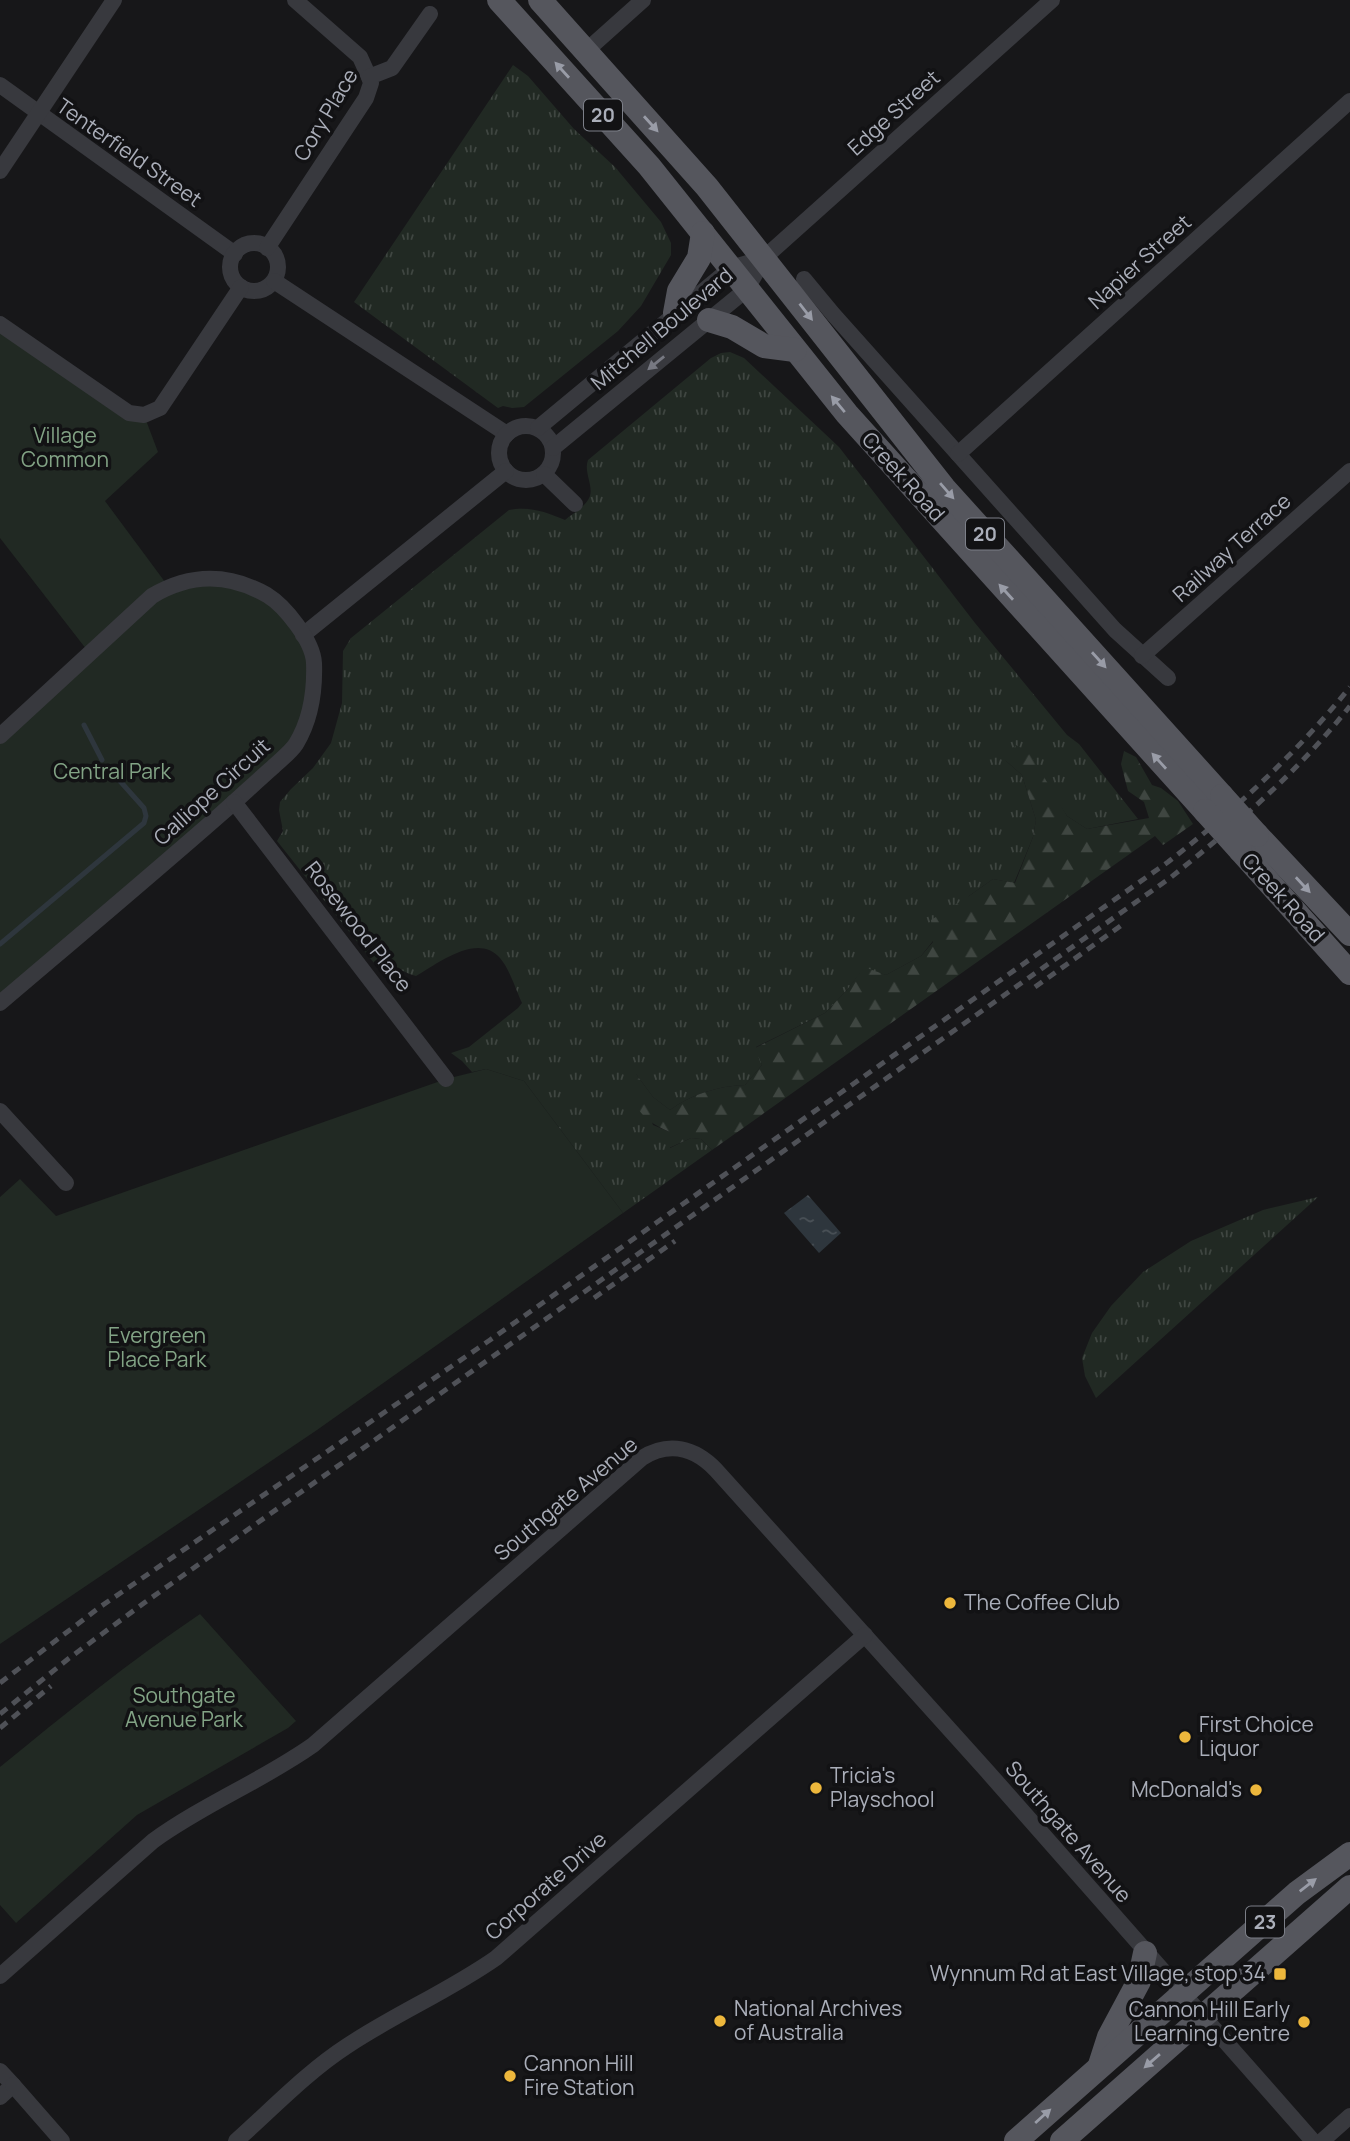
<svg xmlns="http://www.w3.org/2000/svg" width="1350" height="2141" font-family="Manrope,sans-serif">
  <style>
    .grass { fill: url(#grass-tufts) }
    .forest { fill: url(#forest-firs) }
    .green { fill: #212923 }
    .water { fill: url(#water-ripples) }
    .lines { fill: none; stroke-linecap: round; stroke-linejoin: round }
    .stream { stroke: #2e363d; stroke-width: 5 }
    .minor { stroke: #38393e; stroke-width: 16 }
    .primary { stroke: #55565d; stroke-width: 24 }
    .rail { stroke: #4f5157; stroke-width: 5; stroke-dasharray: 9 7; stroke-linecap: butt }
    .primary-bridge { stroke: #55565d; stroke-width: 24 }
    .oneway { fill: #999ca7 }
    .oneway2 { fill: #777982 }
    .poi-dot { fill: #edb73c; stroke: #121214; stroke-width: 2.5 }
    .labels { text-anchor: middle; stroke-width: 7; stroke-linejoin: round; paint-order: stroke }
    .shield { fill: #121214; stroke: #7c7f88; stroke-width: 2 }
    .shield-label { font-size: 19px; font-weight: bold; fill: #aaaeb9 }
    .street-label { font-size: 21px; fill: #aaaeb9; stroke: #121214 }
    .park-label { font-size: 21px; fill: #82a385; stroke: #121214 }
    .poi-label { font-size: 21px; fill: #aaaeb9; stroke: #121214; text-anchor: start }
  </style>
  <defs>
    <pattern id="grass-tufts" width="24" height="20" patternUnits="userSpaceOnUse" patternTransform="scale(1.75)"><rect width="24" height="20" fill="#212923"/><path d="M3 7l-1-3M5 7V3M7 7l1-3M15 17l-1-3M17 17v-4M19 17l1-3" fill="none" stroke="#3f4641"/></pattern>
    <pattern id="forest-firs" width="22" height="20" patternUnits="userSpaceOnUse" patternTransform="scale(1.75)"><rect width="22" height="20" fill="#212923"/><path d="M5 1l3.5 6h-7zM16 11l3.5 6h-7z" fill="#3f4641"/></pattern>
    <pattern id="water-ripples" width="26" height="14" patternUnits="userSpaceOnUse" patternTransform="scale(1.75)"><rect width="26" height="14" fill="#2e363d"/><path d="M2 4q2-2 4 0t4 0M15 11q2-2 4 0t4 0" fill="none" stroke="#4a5157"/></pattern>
  </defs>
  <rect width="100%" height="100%" fill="#171719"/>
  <g class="grass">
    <polygon points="513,65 528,76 574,129 615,167 661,222 671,243 671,255 641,306 618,331 524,407 512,408 503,406 498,408 354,302"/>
    <path d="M730 352 744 358 839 447 975 623 1067 735 1079 744 1138 819 1087 829 1067 816 1049 788 1005 760 1022 775 1036 820 1033 837 1014 883 993 879 969 896 921 956 886 975 864 968 847 990 825 1013 756 1047 762 1065 745 1085C718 1086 692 1094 670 1110L653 1097 636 1074 653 1125 670 1132V1148L691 1138 701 1139 712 1150 623 1213 524 1081 486 1069 472 1072 462 1061 451 1053 469 1047 518 1008 522 1003C516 990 509 968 500 958 478 932 438 963 416 976 402 972 397 964 382 973L277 841 283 831 279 810 280 802 291 789 313 768 331 743 342 703 343 651 351 638 509 510C530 506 546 512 565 520 572 514 583 508 588 500 596 489 583 473 588 460L711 358 721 353Z"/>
    <polygon points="1318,1197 1096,1398 1085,1376 1082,1358 1092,1333 1111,1306 1143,1272 1191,1241 1263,1210"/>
  </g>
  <path class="forest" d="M1016 745 1031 755 1067 816 1087 829 1149 818 1144 802 1128 791 1121 764 1124 751 1136 757 1152 785 1161 788 1178 801 1193 824 1163 845 1155 836 712 1150 701 1139 691 1138 669 1148 670 1132C635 1117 636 1105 623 1072L636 1074 653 1097 670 1110C692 1094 718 1086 745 1085L762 1065 755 1048 825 1013 847 990 864 967 886 975 921 956 933 942 931 920 969 896 993 879 1015 883 1033 837 1036 820 1022 775 1005 760Z"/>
  <g class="green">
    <polygon points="0,324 144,415 158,452 105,501 168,586 215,578 279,602 314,661 295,747 0,1003 0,736 90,654 0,538"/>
    <polygon points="486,1069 524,1081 623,1213 317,1430 0,1644 0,1197 20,1179 56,1216 446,1079"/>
    <path d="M200 1614 296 1721 288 1728 137 1815 16 1923 0 1905V1767C65 1714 130 1661 200 1614Z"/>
  </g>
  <polygon class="water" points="808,1195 841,1233 819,1253 784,1213"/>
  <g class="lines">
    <g class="stream">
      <polyline points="84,725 102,760"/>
      <polyline points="0,944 144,823 146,816 144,808 111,771"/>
    </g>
    <g class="minor">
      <polyline points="295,0 360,57 369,77"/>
      <polyline points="586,51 643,0"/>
      <polyline points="0,85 235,254"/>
      <polyline points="0,171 114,0"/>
      <circle cx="254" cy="267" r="24"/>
      <polyline points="267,248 366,98 371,83 369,77 392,68 430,14"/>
      <polyline points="804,279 833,314 1115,630 1168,678"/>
      <polyline points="274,281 507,434"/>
      <polyline points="0,324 129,413 144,415 160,408 241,287"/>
      <circle cx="526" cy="453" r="27"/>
      <polyline points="538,428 731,268 764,258"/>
      <polyline points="553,448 747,289 764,258 1052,0"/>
      <polyline points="958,454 1350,101"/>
      <polyline points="544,474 575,504"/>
      <polyline points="303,635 506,471"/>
      <polyline points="1142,656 1350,471"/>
      <path d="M0 736 152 596C191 573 228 573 267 595 285 606 313 641 314 663 315 691 310 721 296 744 290 753 280 760 273 767 256 782 239 798 222 813 149 877 74 940 0 1003"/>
      <polyline points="234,802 446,1079"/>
      <polyline points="0,1111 66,1183"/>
      <path d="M0 1976 153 1841C204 1804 262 1781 313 1745L642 1458C669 1441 695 1448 716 1470L987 1771 1313 2141"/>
      <polyline points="0,2071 13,2085 0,2097"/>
      <polyline points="13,2085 62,2141"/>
      <path d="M236 2141C272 2109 307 2072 347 2046 395 2014 449 1991 496 1958L865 1635"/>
      <polyline points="1322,2141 1350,2116"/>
    </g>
    <g class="primary">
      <polyline points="499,0 649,166 847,414 1205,811"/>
      <polyline points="540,0 707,187 944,488 1222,796"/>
      <polyline points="675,313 679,291 699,258 703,233"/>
      <polyline points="709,320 732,327 764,346 795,350"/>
      <polyline points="1257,835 1350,934"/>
      <polyline points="1240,850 1350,973"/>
      <polyline points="1100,2065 1109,2037 1139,1981 1145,1953"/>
      <polyline points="1016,2141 1297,1893 1350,1854"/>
      <polyline points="1062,2141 1350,1887"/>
    </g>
    <g class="rail">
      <polyline points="1035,987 1126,922"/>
      <polyline points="594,1298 675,1241"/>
      <path d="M0 1683 100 1607 490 1340 1168 862C1235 810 1297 753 1350 687"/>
      <path d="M0 1714 68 1659 144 1603 1170 878C1235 826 1298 772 1350 706"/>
      <polyline points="0,1728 51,1686"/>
    </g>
    <g class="primary-bridge">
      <polyline points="1222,796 1257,835"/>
      <polyline points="1205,811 1240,850"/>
    </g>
  </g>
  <defs><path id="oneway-solid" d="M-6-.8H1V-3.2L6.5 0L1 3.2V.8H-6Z" transform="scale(1.75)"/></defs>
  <g class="oneway">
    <use href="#oneway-solid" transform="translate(562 70) rotate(-132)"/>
    <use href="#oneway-solid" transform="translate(651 124) rotate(48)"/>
    <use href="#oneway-solid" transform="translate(806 312) rotate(52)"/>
    <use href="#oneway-solid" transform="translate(838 404) rotate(-130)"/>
    <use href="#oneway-solid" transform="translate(947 491) rotate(49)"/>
    <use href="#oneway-solid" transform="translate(1006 592) rotate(-132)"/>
    <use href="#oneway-solid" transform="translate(1099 660) rotate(48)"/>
    <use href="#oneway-solid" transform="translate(1159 761) rotate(-132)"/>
    <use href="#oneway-solid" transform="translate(1303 885) rotate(47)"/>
    <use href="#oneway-solid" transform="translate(1308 1885) rotate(-38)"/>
    <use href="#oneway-solid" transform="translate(1152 2061) rotate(139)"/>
    <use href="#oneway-solid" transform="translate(1043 2116) rotate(-42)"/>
  </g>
  <use class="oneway2" href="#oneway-solid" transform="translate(656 363) rotate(141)"/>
  <g class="poi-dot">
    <circle cx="950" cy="1603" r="7"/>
    <circle cx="1185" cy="1737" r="7"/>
    <circle cx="816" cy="1788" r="7"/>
    <circle cx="1256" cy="1790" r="7"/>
    <rect x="1273" y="1967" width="14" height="14" rx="3.5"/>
    <circle cx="720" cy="2021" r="7"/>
    <circle cx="1304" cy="2022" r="7"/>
    <circle cx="510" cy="2076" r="7"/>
  </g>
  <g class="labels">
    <g class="shield">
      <rect x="584" y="99.5" width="38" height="31" rx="5"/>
      <rect x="966" y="518.5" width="38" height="31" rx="5"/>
      <rect x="1246" y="1906.5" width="38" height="31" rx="5"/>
    </g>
    <g class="shield-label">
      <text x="603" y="122">20</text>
      <text x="985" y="541">20</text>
      <text x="1265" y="1929">23</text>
    </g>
    <g class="street-label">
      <text transform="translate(894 113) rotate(-42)" y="7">Edge Street</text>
      <text transform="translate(326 115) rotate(-59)" y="7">Cory Place</text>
      <text transform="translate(129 153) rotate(35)" y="7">Tenterfield Street</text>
      <text transform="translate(1140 262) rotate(-42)" y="7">Napier Street</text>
      <text transform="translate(662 329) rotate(-40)" y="7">Mitchell Boulevard</text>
      <text transform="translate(903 477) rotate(48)" y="7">Creek Road</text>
      <text transform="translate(1232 548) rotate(-42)" y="7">Railway Terrace</text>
      <text transform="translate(212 792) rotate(-42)" y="7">Calliope Circuit</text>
      <text transform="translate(1283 898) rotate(48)" y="7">Creek Road</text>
      <text transform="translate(358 927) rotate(52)" y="7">Rosewood Place</text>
      <text transform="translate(566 1499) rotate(-40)" y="7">Southgate Avenue</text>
      <text transform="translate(1068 1832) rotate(49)" y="7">Southgate Avenue</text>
      <text transform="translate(546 1886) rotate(-41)" y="7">Corporate Drive</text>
    </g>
    <g class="park-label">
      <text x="65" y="443">Village<tspan x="65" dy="24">Common</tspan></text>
      <text x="112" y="779">Central Park</text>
      <text x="157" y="1343">Evergreen<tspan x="157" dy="24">Place Park</tspan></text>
      <text x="184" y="1703">Southgate<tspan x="184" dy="24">Avenue Park</tspan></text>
    </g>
    <g class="poi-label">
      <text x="964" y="1610">The Coffee Club</text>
      <text x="1199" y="1732">First Choice<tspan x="1199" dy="24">Liquor</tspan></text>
      <text x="830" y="1783">Tricia's<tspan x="830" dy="24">Playschool</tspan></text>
      <text x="1242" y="1797" text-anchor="end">McDonald's</text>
      <text x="1266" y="1981" text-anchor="end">Wynnum Rd at East Village, stop 34</text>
      <text x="734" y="2016">National Archives<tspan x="734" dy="24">of Australia</tspan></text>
      <text x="1290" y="2017" text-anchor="end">Cannon Hill Early<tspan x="1290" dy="24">Learning Centre</tspan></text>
      <text x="524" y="2071">Cannon Hill<tspan x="524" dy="24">Fire Station</tspan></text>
    </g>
  </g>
</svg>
